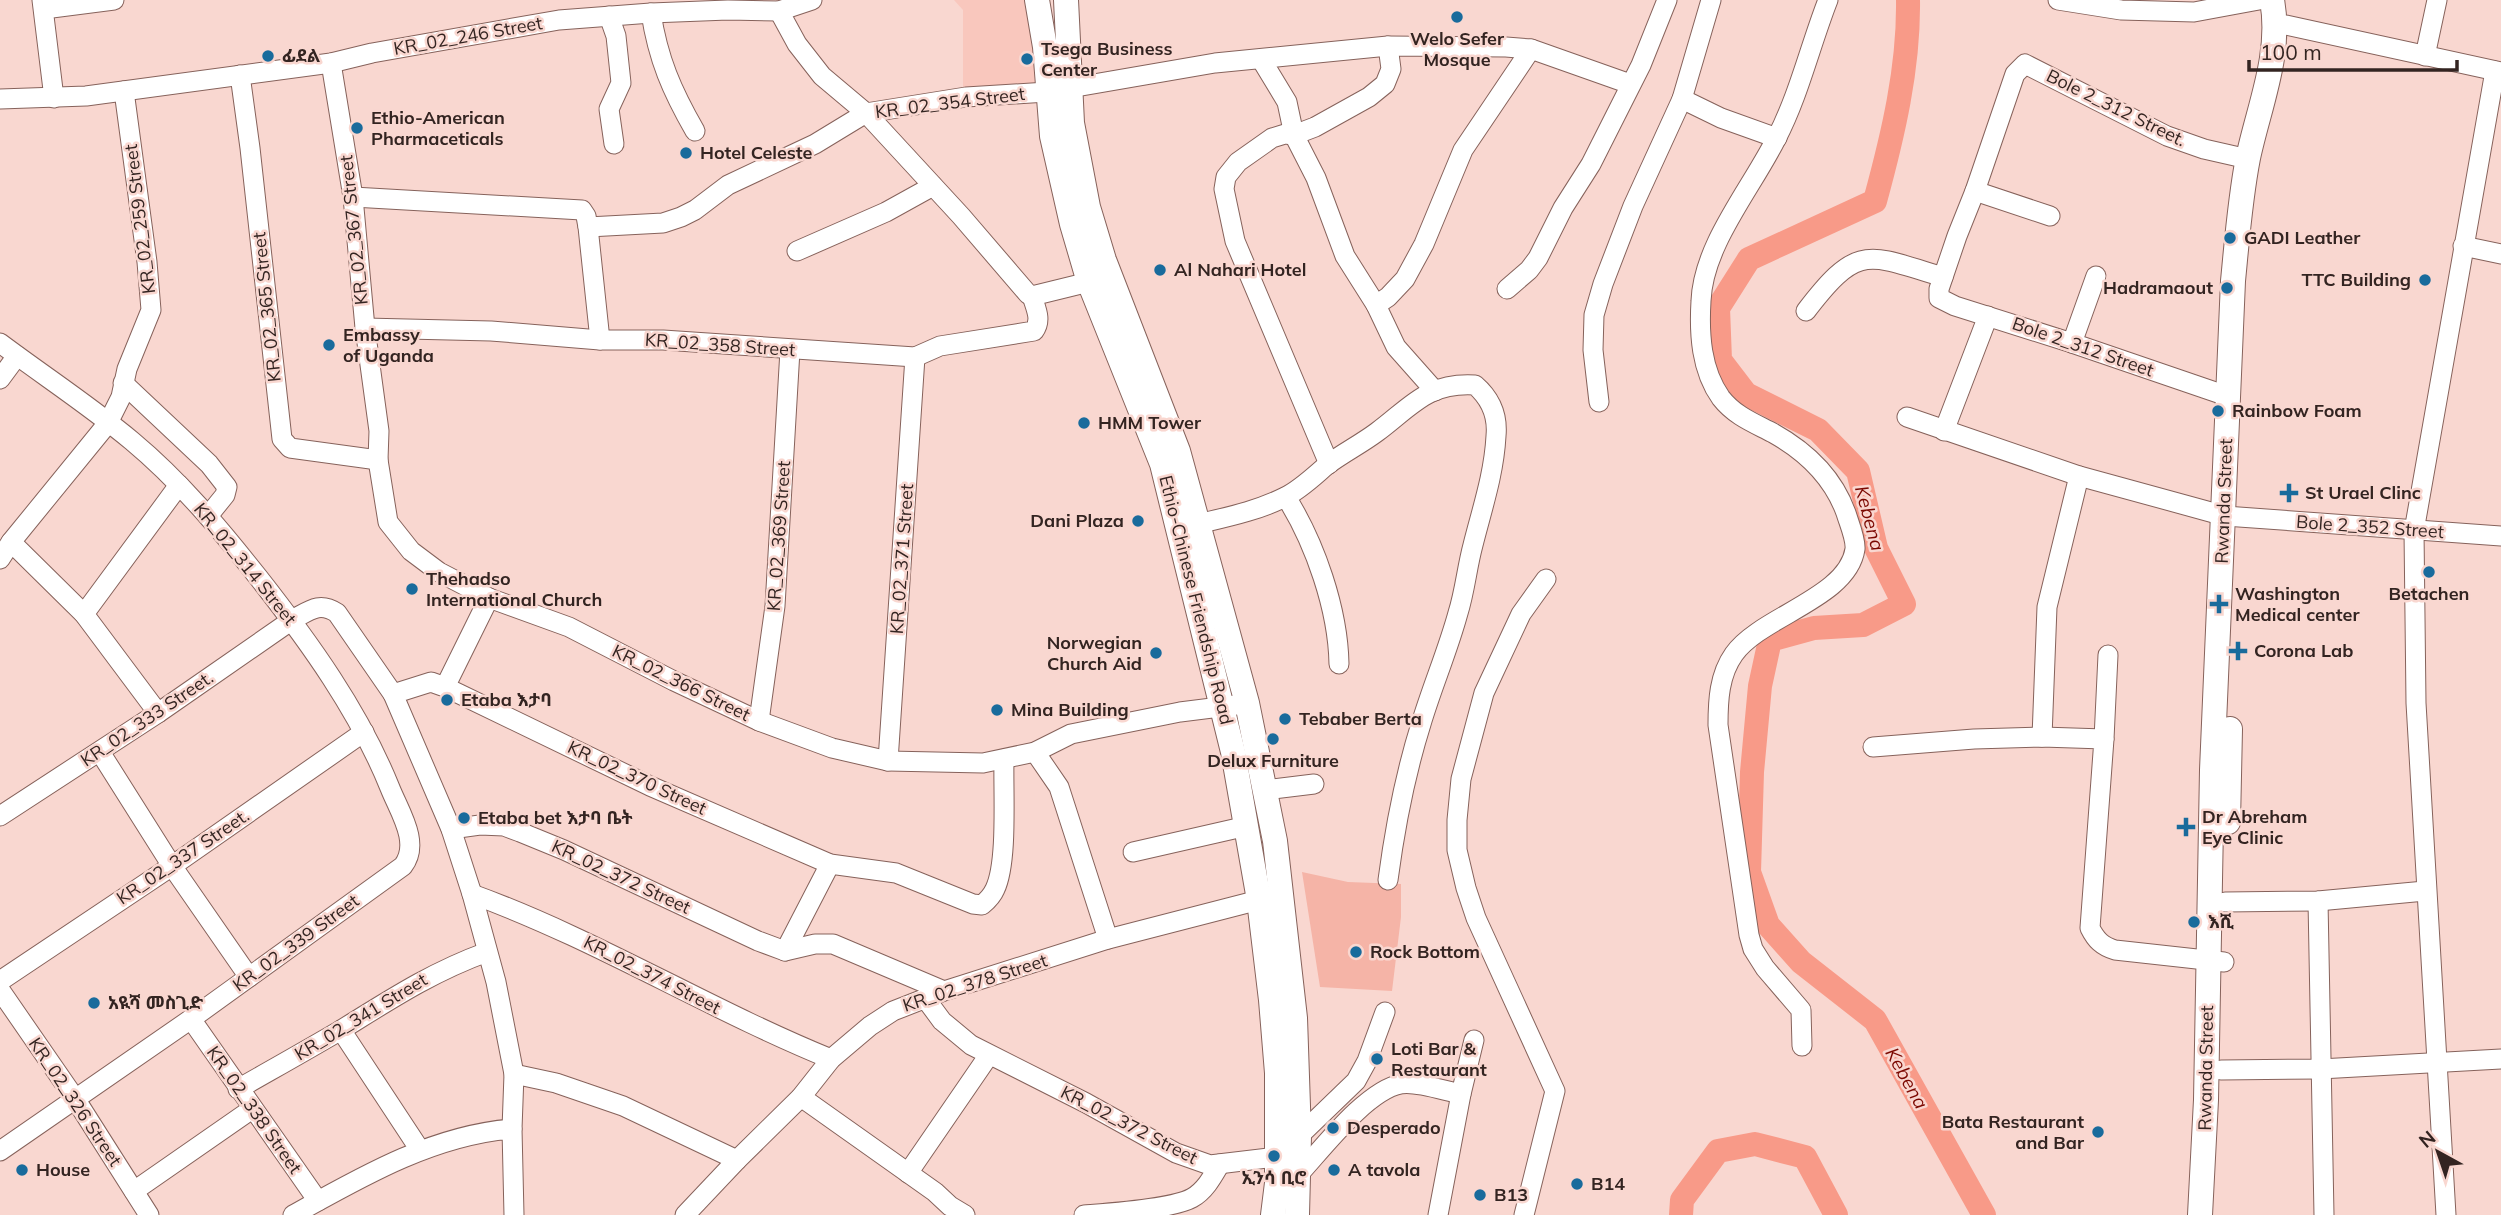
<svg xmlns="http://www.w3.org/2000/svg" width="2501" height="1215" font-family="Mulish,'Noto Sans Ethiopic',sans-serif">
  <style>
    .built { fill: #f9c7bd }
    .park { fill: #f5b4a7 }
    .lines { fill: none; stroke-linecap: round; stroke-linejoin: round }
    .river { stroke: #f89a88; stroke-width: 24 }
    .minor-casing { stroke: #86625b; stroke-width: 21 }
    .major-casing { stroke: #86625b; stroke-width: 26 }
    .minor { stroke: #fff; stroke-width: 19 }
    .major { stroke: #fff; stroke-width: 24 }
    .poi-dot { fill: #196b9c; stroke: #f9d7d0; stroke-width: 2.5 }
    .labels { text-anchor: middle; stroke-width: 5; stroke-linejoin: round; paint-order: stroke }
    .street-label { font-size: 18px; fill: #332421; stroke: #f9d7d0 }
    .poi-label { font-size: 18px; font-weight: bold; fill: #332421; stroke: #f9d7d0; text-anchor: start }
    .water-label { font-size: 19px; font-style: italic; fill: #7b0800; stroke: #f9d7d0 }
  </style>
  <rect width="100%" height="100%" fill="#f9d7d0"/>
  <polygon class="built" points="954,0 1031,0 1035,86 963,89 963,10"/>
  <polygon class="park" points="1302,872 1348,882 1401,884 1401,917 1392,991 1320,987"/>
  <g class="lines">
    <g class="river">
      <path d="M1908 0C1909 68 1893 135 1875 201L1749 259 1718 308 1720 360 1746 394 1818 430 1858 471 1876 548 1904 604 1863 625 1814 628 1770 640 1760 686 1752 772 1749 872 1768 925 1801 962 1875 1020 1984 1215"/>
      <polyline points="1681,1215 1682,1200 1718,1151 1755,1144 1805,1157 1836,1215"/>
    </g>
    <defs>
      <g id="minor">
        <polyline points="42,0 54,98"/>
        <polyline points="2058,0 2121,10 2194,12 2259,0"/>
        <polyline points="44,9 114,0"/>
        <polyline points="779,11 797,44 822,76 866,113 961,216 1028,294 1032,296 1089,282"/>
        <path d="M651 13C658 59 672 91 695 131"/>
        <polyline points="609,16 616,36 621,83 609,109 614,144"/>
        <polyline points="2286,25 2501,72"/>
        <polyline points="2425,56 2437,0"/>
        <polyline points="1261,59 1287,102 1294,135 1316,178 1345,256 1376,305 1396,347 1435,391"/>
        <polyline points="331,63 353,197 365,328 379,431 378,460 388,522 411,551 439,572 489,598 569,627 674,681 759,721 832,748 888,761 983,763 1035,752 1071,734 1180,712 1236,705"/>
        <polyline points="240,75 250,148 282,439 290,448 378,460"/>
        <polyline points="0,99 86,96 331,63 372,53 559,20 651,13 728,10 779,11 812,0"/>
        <polyline points="1682,99 1721,118 1777,138"/>
        <polyline points="1975,191 2050,216"/>
        <polyline points="353,197 582,210 586,216 588,227 600,340"/>
        <polyline points="588,227 663,223 681,217 695,210 728,185 815,144 866,113 966,97 1047,92 1215,63 1388,46 1506,47 1531,49 1630,84"/>
        <polyline points="2463,246 2501,254"/>
        <polyline points="797,251 886,212 933,186"/>
        <polyline points="1507,289 1529,270 1538,258 1563,208 1591,164 1641,65 1667,0"/>
        <polyline points="1376,305 1388,297 1405,279 1424,244 1463,150 1531,49"/>
        <path d="M1806 311C1858 243 1867 254 1943 277"/>
        <path d="M365 328 491 331 600 340H663L915 357 940 346 1034 331C1042 320 1036 309 1032 296"/>
        <path d="M0 343C44 376 90 406 132 441 180 481 220 529 258 577 309 642 359 711 390 788 399 811 421 843 403 866L191 1019 0 1151"/>
        <polyline points="2072,343 2096,276"/>
        <polyline points="0,379 17,356"/>
        <polyline points="123,383 209,464 227,487 225,495 208,516"/>
        <polyline points="2227,396 2072,343 1955,306 1939,298 1939,289 1957,236 1975,191 2015,74 2025,64 2167,136 2204,149 2248,159"/>
        <polyline points="1599,402 1593,350 1594,315 1603,284 1633,206 1682,99 1711,0"/>
        <polyline points="1907,417 2079,476 2225,516 2501,536"/>
        <polyline points="1944,431 1988,316"/>
        <polyline points="1329,464 1235,241 1224,189 1226,177 1238,162 1272,138 1285,134 1294,135 1315,127 1369,97 1385,84 1391,69 1388,46"/>
        <path d="M1286 497C1315 543 1338 609 1339 664"/>
        <path d="M1198 524C1227 517 1257 511 1285 497 1301 489 1314 476 1327 465 1343 453 1361 444 1377 432 1411 407 1427 382 1475 385 1490 398 1498 415 1496 436 1494 474 1482 509 1473 545 1467 567 1465 591 1458 613 1448 650 1432 687 1421 724 1405 775 1395 827 1388 880"/>
        <polyline points="11,542 84,614 158,713"/>
        <polyline points="0,559 11,542 108,423 121,397 127,369 151,310 147,262 124,91"/>
        <polyline points="84,614 179,485"/>
        <polyline points="445,687 489,598"/>
        <polyline points="759,721 775,606 790,350"/>
        <polyline points="2042,737 2047,607 2079,476"/>
        <polyline points="2104,739 2108,655"/>
        <path d="M1873 747 1974 739 2042 737 2104 739 2090 928C2096 940 2102 946 2115 950L2224 962"/>
        <polyline points="100,752 172,866 249,977"/>
        <polyline points="1035,752 1059,787 1108,939"/>
        <polyline points="888,761 915,357"/>
        <polyline points="1265,790 1314,784"/>
        <path d="M0 816 158 713 292 620C309 611 319 601 337 613L393 694"/>
        <polyline points="451,829 480,825 504,826 520,832 564,850 758,941 785,951 815,944 833,944 944,991"/>
        <polyline points="1133,852 1247,826"/>
        <path d="M472 894C596 939 708 1009 831 1059"/>
        <polyline points="2318,901 2324,1215"/>
        <polyline points="2225,902 2318,901 2425,891"/>
        <polyline points="785,951 830,864"/>
        <polyline points="0,981 172,866 364,732"/>
        <polyline points="0,990 76,1100 149,1215"/>
        <polyline points="925,998 942,1021 971,1045 1086,1103 1176,1153 1210,1165 1276,1157"/>
        <polyline points="191,1019 318,1201"/>
        <polyline points="341,1030 420,1150"/>
        <path d="M1802 1046 1801 1010 1765 968 1753 949 1749 935 1718 725C1718 701 1719 675 1734 654 1761 616 1848 598 1855 549 1856 539 1849 523 1846 513 1833 477 1807 452 1773 433 1754 423 1735 416 1721 398 1701 370 1699 334 1701 301 1703 245 1751 189 1776 139 1799 95 1810 46 1828 0"/>
        <polyline points="2221,1070 2320,1069 2501,1059"/>
        <polyline points="514,1074 556,1083 623,1106 737,1160"/>
        <path d="M238 1089C273 1069 307 1050 341 1030 391 999 432 972 487 952"/>
        <polyline points="801,1097 935,1192 950,1206 965,1215"/>
        <path d="M512 1129 514 1074 496 982 472 894 451 829 393 694 431 682 445 687 650 786 830 864 896 873 973 904 982 905C988 900 992 896 995 889 1008 862 1003 791 1004 759"/>
        <polyline points="1299,1136 1356,1081 1367,1061 1385,1012"/>
        <polyline points="908,1173 989,1055"/>
        <path d="M1299 1174C1323 1148 1367 1090 1401 1084 1416 1081 1445 1091 1461 1094"/>
        <polyline points="134,1191 252,1109"/>
        <path d="M293 1215C361 1177 433 1135 512 1129L514 1215"/>
        <polyline points="685,1215 737,1160 801,1097 831,1059 870,1026 893,1011 944,991 1108,939 1259,900"/>
        <path d="M1084 1215C1109 1213 1172 1209 1192 1198 1205 1191 1213 1176 1220 1164"/>
        <polyline points="1438,1215 1461,1094 1474,1040"/>
        <polyline points="1524,1215 1555,1091 1476,918 1466,888 1457,850 1457,820 1461,779 1484,693 1521,614 1546,579"/>
        <polyline points="2446,1215 2416,703 2414,531 2495,71"/>
      </g>
      <g id="major">
        <polyline points="1037,0 1045,47 1052,136 1072,224 1089,282 1162,464 1233,752 1259,900 1271,1000 1277,1073 1277,1183 1273,1215"/>
        <polyline points="1066,0 1072,123 1088,207 1104,260 1178,451 1247,703 1275,841 1295,1018 1299,1136 1297,1215"/>
        <polyline points="2228,822 2230,729"/>
        <path d="M2200 1215 2206 1100 2212 770 2233 281C2237 240 2240 199 2248 158 2259 106 2282 54 2272 0"/>
      </g>
    </defs>
    <use href="#minor" class="minor-casing"/>
    <use href="#major" class="major-casing"/>
    <use href="#minor" class="minor"/>
    <use href="#major" class="major"/>
  </g>
  <g class="poi-dot">
    <circle cx="1457" cy="17" r="7"/>
    <circle cx="268" cy="56" r="7"/>
    <circle cx="1027" cy="59" r="7"/>
    <circle cx="357" cy="128" r="7"/>
    <circle cx="686" cy="153" r="7"/>
    <circle cx="2230" cy="238" r="7"/>
    <circle cx="1160" cy="270" r="7"/>
    <circle cx="2425" cy="280" r="7"/>
    <circle cx="2227" cy="288" r="7"/>
    <circle cx="329" cy="345" r="7"/>
    <circle cx="2218" cy="411" r="7"/>
    <circle cx="1084" cy="423" r="7"/>
    <path d="M2285.5 482.5h7v7h7v7h-7v7h-7v-7h-7v-7h7z"/>
    <circle cx="1138" cy="521" r="7"/>
    <circle cx="2429" cy="572" r="7"/>
    <circle cx="412" cy="589" r="7"/>
    <path d="M2215.5 593.5h7v7h7v7h-7v7h-7v-7h-7v-7h7z"/>
    <path d="M2234.5 640.5h7v7h7v7h-7v7h-7v-7h-7v-7h7z"/>
    <circle cx="1156" cy="653" r="7"/>
    <circle cx="447" cy="700" r="7"/>
    <circle cx="997" cy="710" r="7"/>
    <circle cx="1285" cy="719" r="7"/>
    <circle cx="1273" cy="739" r="7"/>
    <circle cx="464" cy="818" r="7"/>
    <path d="M2182.5 816.5h7v7h7v7h-7v7h-7v-7h-7v-7h7z"/>
    <circle cx="2194" cy="922" r="7"/>
    <circle cx="1356" cy="952" r="7"/>
    <circle cx="94" cy="1003" r="7"/>
    <circle cx="1377" cy="1059" r="7"/>
    <circle cx="1333" cy="1128" r="7"/>
    <circle cx="2098" cy="1132" r="7"/>
    <circle cx="1274" cy="1156" r="7"/>
    <circle cx="22" cy="1170" r="7"/>
    <circle cx="1334" cy="1170" r="7"/>
    <circle cx="1577" cy="1184" r="7"/>
    <circle cx="1480" cy="1195" r="7"/>
  </g>
  <g class="labels">
    <g class="street-label">
      <text transform="translate(468 36) rotate(-10)" y="6">KR_02_246 Street</text>
      <text transform="translate(950 103) rotate(-7)" y="6">KR_02_354 Street</text>
      <text transform="translate(2116 108) rotate(26)" y="6">Bole 2_312 Street.</text>
      <text transform="translate(140 219) rotate(-97)" y="6">KR_02_259 Street</text>
      <text transform="translate(354 230) rotate(-96)" y="6">KR_02_367 Street</text>
      <text transform="translate(267 307) rotate(-96)" y="6">KR_02_365 Street</text>
      <text transform="translate(720 345) rotate(4)" y="6">KR_02_358 Street</text>
      <text transform="translate(2083 347) rotate(19)" y="6">Bole 2_312 Street</text>
      <text transform="translate(2224 501) rotate(-88)" y="6">Rwanda Street</text>
      <text transform="translate(2370 527) rotate(4)" y="6">Bole 2_352 Street</text>
      <text transform="translate(779 536) rotate(-86)" y="6">KR_02_369 Street</text>
      <text transform="translate(902 559) rotate(-86)" y="6">KR_02_371 Street</text>
      <text transform="translate(245 564) rotate(51)" y="6">KR_02_314 Street</text>
      <text transform="translate(1196 600) rotate(76)" y="6">Ethio-Chinese Friendship Road</text>
      <text transform="translate(681 683) rotate(26)" y="6">KR_02_366 Street</text>
      <text transform="translate(147 719) rotate(-34)" y="6">KR_02_333 Street.</text>
      <text transform="translate(637 778) rotate(25)" y="6">KR_02_370 Street</text>
      <text transform="translate(183 857) rotate(-34)" y="6">KR_02_337 Street.</text>
      <text transform="translate(621 877) rotate(25)" y="6">KR_02_372 Street</text>
      <text transform="translate(296 943) rotate(-36)" y="6">KR_02_339 Street</text>
      <text transform="translate(652 975) rotate(27)" y="6">KR_02_374 Street</text>
      <text transform="translate(975 983) rotate(-18)" y="6">KR_02_378 Street</text>
      <text transform="translate(361 1017) rotate(-31)" y="6">KR_02_341 Street</text>
      <text transform="translate(2206 1068) rotate(-89)" y="6">Rwanda Street</text>
      <text transform="translate(75 1102) rotate(56)" y="6">KR_02_326 Street</text>
      <text transform="translate(254 1110) rotate(55)" y="6">KR_02_338 Street</text>
      <text transform="translate(1129 1125) rotate(27)" y="6">KR_02_372 Street</text>
    </g>
    <g class="poi-label">
      <text x="1457" y="45" text-anchor="middle">Welo Sefer<tspan x="1457" dy="21">Mosque</tspan></text>
      <text x="1041" y="55">Tsega Business<tspan x="1041" dy="21">Center</tspan></text>
      <text x="282" y="62">ፊደል</text>
      <text x="371" y="124">Ethio-American<tspan x="371" dy="21">Pharmaceticals</tspan></text>
      <text x="700" y="159">Hotel Celeste</text>
      <text x="2244" y="244">GADI Leather</text>
      <text x="1174" y="276">Al Nahari Hotel</text>
      <text x="2411" y="286" text-anchor="end">TTC Building</text>
      <text x="2213" y="294" text-anchor="end">Hadramaout</text>
      <text x="343" y="341">Embassy<tspan x="343" dy="21">of Uganda</tspan></text>
      <text x="2232" y="417">Rainbow Foam</text>
      <text x="1098" y="429">HMM Tower</text>
      <text x="2305" y="499">St Urael Clinc</text>
      <text x="1124" y="527" text-anchor="end">Dani Plaza</text>
      <text x="426" y="585">Thehadso<tspan x="426" dy="21">International Church</tspan></text>
      <text x="2235" y="600">Washington<tspan x="2235" dy="21">Medical center</tspan></text>
      <text x="2429" y="600" text-anchor="middle">Betachen</text>
      <text x="1142" y="649" text-anchor="end">Norwegian<tspan x="1142" dy="21">Church Aid</tspan></text>
      <text x="2254" y="657">Corona Lab</text>
      <text x="461" y="706">Etaba እታባ</text>
      <text x="1011" y="716">Mina Building</text>
      <text x="1299" y="725">Tebaber Berta</text>
      <text x="1273" y="767" text-anchor="middle">Delux Furniture</text>
      <text x="2202" y="823">Dr Abreham<tspan x="2202" dy="21">Eye Clinic</tspan></text>
      <text x="478" y="824">Etaba bet እታባ ቤት</text>
      <text x="2208" y="928">እሺ</text>
      <text x="1370" y="958">Rock Bottom</text>
      <text x="108" y="1009">አዪሻ መስጊድ</text>
      <text x="1391" y="1055">Loti Bar &amp;<tspan x="1391" dy="21">Restaurant</tspan></text>
      <text x="2084" y="1128" text-anchor="end">Bata Restaurant<tspan x="2084" dy="21">and Bar</tspan></text>
      <text x="1347" y="1134">Desperado</text>
      <text x="36" y="1176">House</text>
      <text x="1348" y="1176">A tavola</text>
      <text x="1274" y="1184" text-anchor="middle">ኢንሳ ቢሮ</text>
      <text x="1591" y="1190">B14</text>
      <text x="1494" y="1201">B13</text>
    </g>
    <g class="water-label">
      <text transform="translate(1870 518) rotate(75)" y="7">Kebena</text>
      <text transform="translate(1907 1078) rotate(61)" y="7">Kebena</text>
    </g>
  </g>
  <g transform="translate(2438 1152) rotate(320)" stroke="#f9d7d0" stroke-width="5" paint-order="stroke">
  <path d="M0-5L12 26L0 18L-12 26Z" fill="#332421"/>
  <text y="-10" font-size="19" font-weight="bold" text-anchor="middle" fill="#332421">N</text>
  </g>
  <path d="M2249 60v10h208v-10" fill="none" stroke="#332421" stroke-width="3.5"/>
  <text x="2260" y="60" font-size="21" fill="#332421" stroke="#f9d7d0" stroke-width="5" paint-order="stroke">100 m</text>
</svg>
